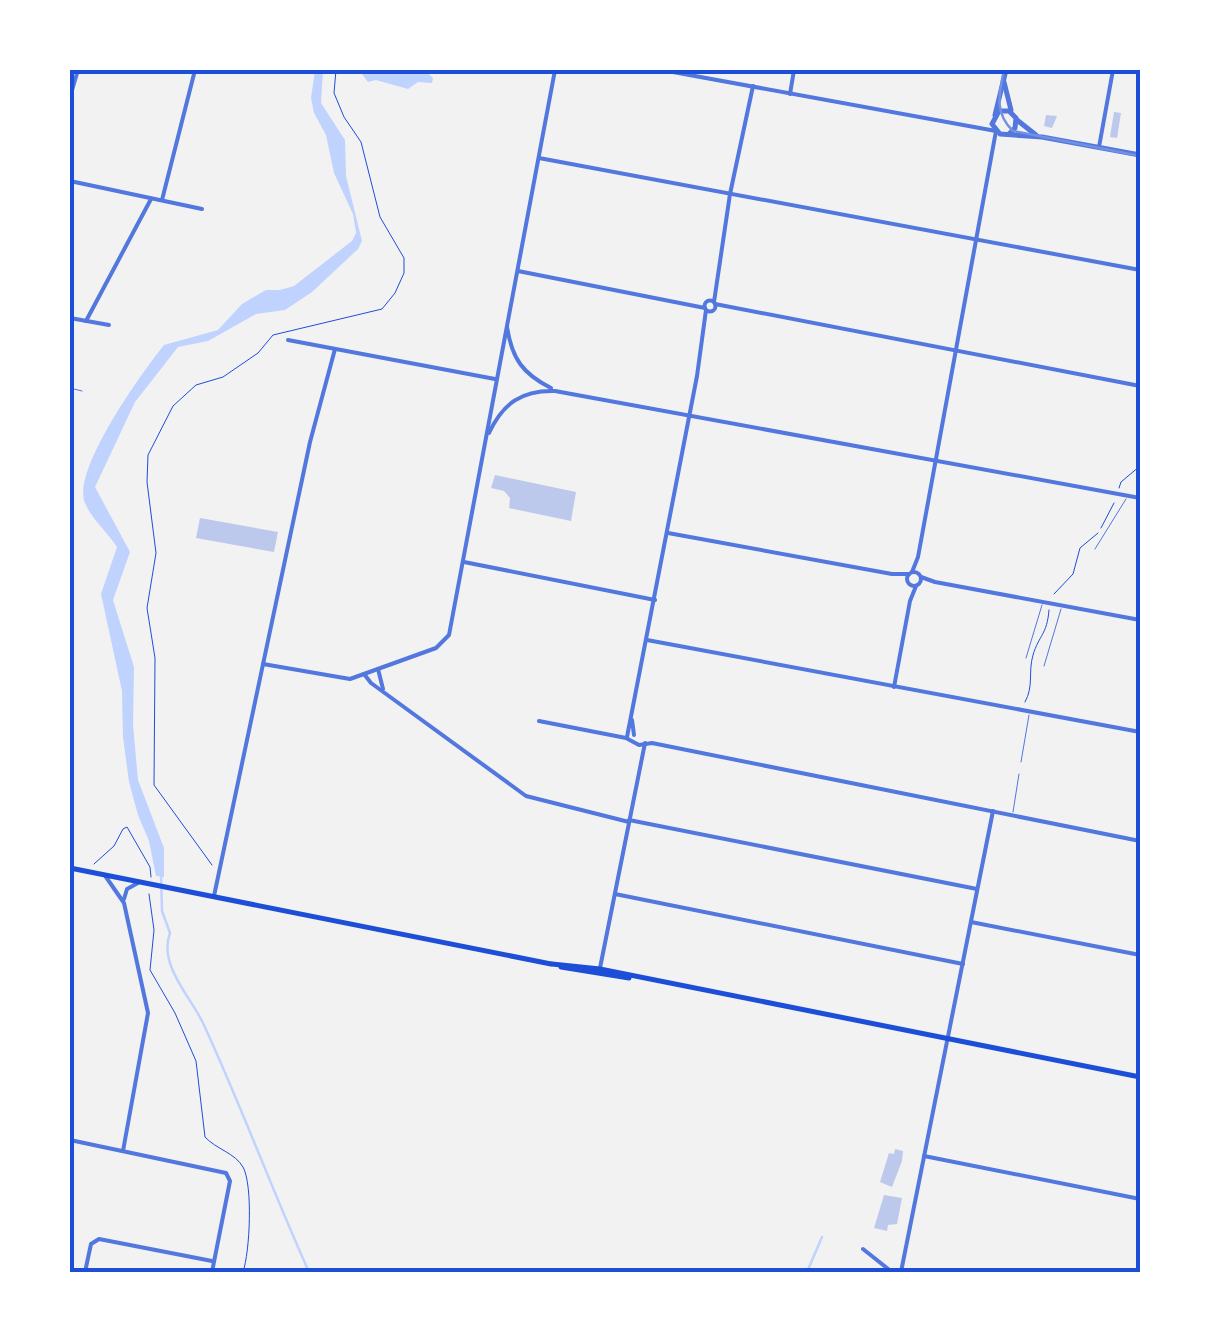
<svg xmlns="http://www.w3.org/2000/svg" width="1210" height="1342" font-family="'Sofia Sans Condensed',sans-serif">
  <style>
    .water { fill: #bfd3fe }
    .lines { fill: none; stroke-linecap: round; stroke-linejoin: round }
    .stream { stroke: #bfd3fe; stroke-width: 2.5 }
    .building { fill: #bdc9ec }
    .path { stroke: #1d4ed8; stroke-width: 1 }
    .service { stroke: #5277de; stroke-width: 1 }
    .minor { stroke: #5277de; stroke-width: 4 }
    .tertiary { stroke: #5277de; stroke-width: 5 }
    .secondary { stroke: #1d4ed8; stroke-width: 5 }
    .tram { stroke: #7290e2; stroke-width: 2.5 }
    .neatline { fill: none; stroke: #1d4ed8; stroke-width: 4 }
  </style>
  <rect width="100%" height="100%" fill="#f2f2f2"/>
  <g class="water">
    <path d="M315 70H323L321 103 345 140 346 176 362 241 358 249 312 292 285 310 256 314 208 341 178 347 135 402 95 487 130 552 113 600 134 667 133 725 138 780 164 848V877L156 876 149 841 138 815 129 782 123 737 122 691 101 594 117 547C108 533 91 518 85 503 71 471 143 371 164 345L218 330 242 304 266 290H280L294 286 352 241 356 233 353 214 334 173 326 135 314 113 311 98Z"/>
    <polygon points="359,70 425,70 433,78 432,83 418,82 408,89 376,80 368,82"/>
  </g>
  <g class="lines">
    <g class="stream">
      <path d="M161 873 162 911 170 933C158 964 190 996 203 1023 241 1105 272 1190 309 1272"/>
      <polyline points="807,1272 822,1237"/>
    </g>
  </g>
  <g class="building">
    <polygon points="1114,112 1121,113 1117,138 1110,137"/>
    <polygon points="1046,115 1057,116 1052,128 1044,126"/>
    <polygon points="495,475 576,492 571,521 509,508 510,498 504,491 491,488"/>
    <polygon points="200,518 278,532 274,552 196,538"/>
    <polygon points="895,1149 903,1151 902,1161 892,1187 880,1182 889,1153 894,1154"/>
    <polygon points="884,1195 902,1198 897,1224 888,1225 887,1231 874,1228"/>
  </g>
  <g class="lines">
    <g class="path">
      <polyline points="1119,488 1121,482 1140,466"/>
      <polyline points="1101,528 1114,503"/>
      <polyline points="1054,594 1073,574 1080,548 1098,533"/>
      <path d="M1025 702C1034 686 1028 672 1033 655 1039 635 1047 635 1049 610"/>
      <polyline points="94,864 114,846 123,829 127,827 150,867 151,877"/>
      <polyline points="212,865 154,785 155,658 147,608 156,553 147,482 148,455 173,406 196,385 223,377 258,353 273,335 382,309 395,293 404,273 404,258 380,217 361,142 344,117 334,93 336,70"/>
      <path d="M149 894 154 930 150 970 175 1013 196 1061 205 1137C216 1149 235 1153 243 1167 253 1185 250 1252 243 1272"/>
    </g>
    <g class="service">
      <polyline points="70,388 82,391"/>
      <polyline points="1095,549 1126,499"/>
      <polyline points="1026,658 1042,605"/>
      <polyline points="1044,666 1061,609"/>
      <polyline points="1021,762 1029,715"/>
      <polyline points="1013,812 1019,774"/>
    </g>
    <g class="minor">
      <polyline points="662,70 996,131"/>
      <polyline points="790,94 794,70"/>
      <polyline points="70,97 78,70"/>
      <polyline points="1099,147 1113,70"/>
      <polyline points="539,158 1140,270"/>
      <polyline points="70,181 202,209"/>
      <polyline points="162,200 195,70"/>
      <polyline points="518,271 705,308"/>
      <circle cx="710" cy="306" r="5.5"/>
      <polyline points="714,302 730,194 753,86"/>
      <polyline points="715,304 1140,386"/>
      <polyline points="70,318 109,325"/>
      <polyline points="86,321 151,199"/>
      <path d="M507 327C512 359 523 374 551 388"/>
      <polyline points="288,340 495,379"/>
      <path d="M489 433C503 403 522 390 555 391L1140 498"/>
      <polyline points="668,533 892,574 909,574"/>
      <polyline points="464,562 655,600"/>
      <circle cx="914" cy="579" r="7"/>
      <polyline points="912,572 918,557 996,131"/>
      <polyline points="921,577 935,582 1140,620"/>
      <polyline points="647,640 1140,732"/>
      <polyline points="263,664 350,679 436,648 449,635 555,70"/>
      <polyline points="378,669 383,689"/>
      <polyline points="364,674 371,683 526,796 629,822"/>
      <polyline points="894,687 910,601 916,586"/>
      <polyline points="632,720 634,735"/>
      <polyline points="539,721 626,738 639,745 652,743 1140,841"/>
      <polyline points="627,737 697,376 706,310"/>
      <polyline points="629,820 977,889"/>
      <polyline points="106,877 124,903 148,1013 123,1151"/>
      <polyline points="615,894 963,964"/>
      <polyline points="214,896 310,442 335,349"/>
      <polyline points="124,899 127,889 138,883"/>
      <polyline points="971,922 1140,955"/>
      <polyline points="600,968 645,743"/>
      <polyline points="70,1140 226,1173 230,1181 212,1272"/>
      <polyline points="924,1156 1140,1199"/>
      <polyline points="863,1249 892,1272"/>
      <polyline points="85,1272 91,1244 99,1239 212,1261"/>
      <polyline points="901,1272 993,811"/>
    </g>
    <g class="tertiary">
      <polyline points="1004,82 1011,110"/>
      <polyline points="995,115 1006,70"/>
      <polyline points="1017,120 1036,135"/>
      <polyline points="1009,134 1015,128 1016,118 1009,111 999,111 992,124 1000,134 1042,137 1140,155"/>
    </g>
    <g class="secondary">
      <polyline points="70,868 551,964"/>
      <polyline points="552,964 600,969 1140,1077"/>
      <polyline points="561,967 629,978"/>
    </g>
    <path class="tram" d="M1004 70C999 94 994 113 1013 131L1140 156"/>
  </g>
  <rect width="1210" height="1342" fill="none" stroke="#ffffff" stroke-width="145"/>
  <rect x="72" y="72" width="1066" height="1198" class="neatline"/>
</svg>
